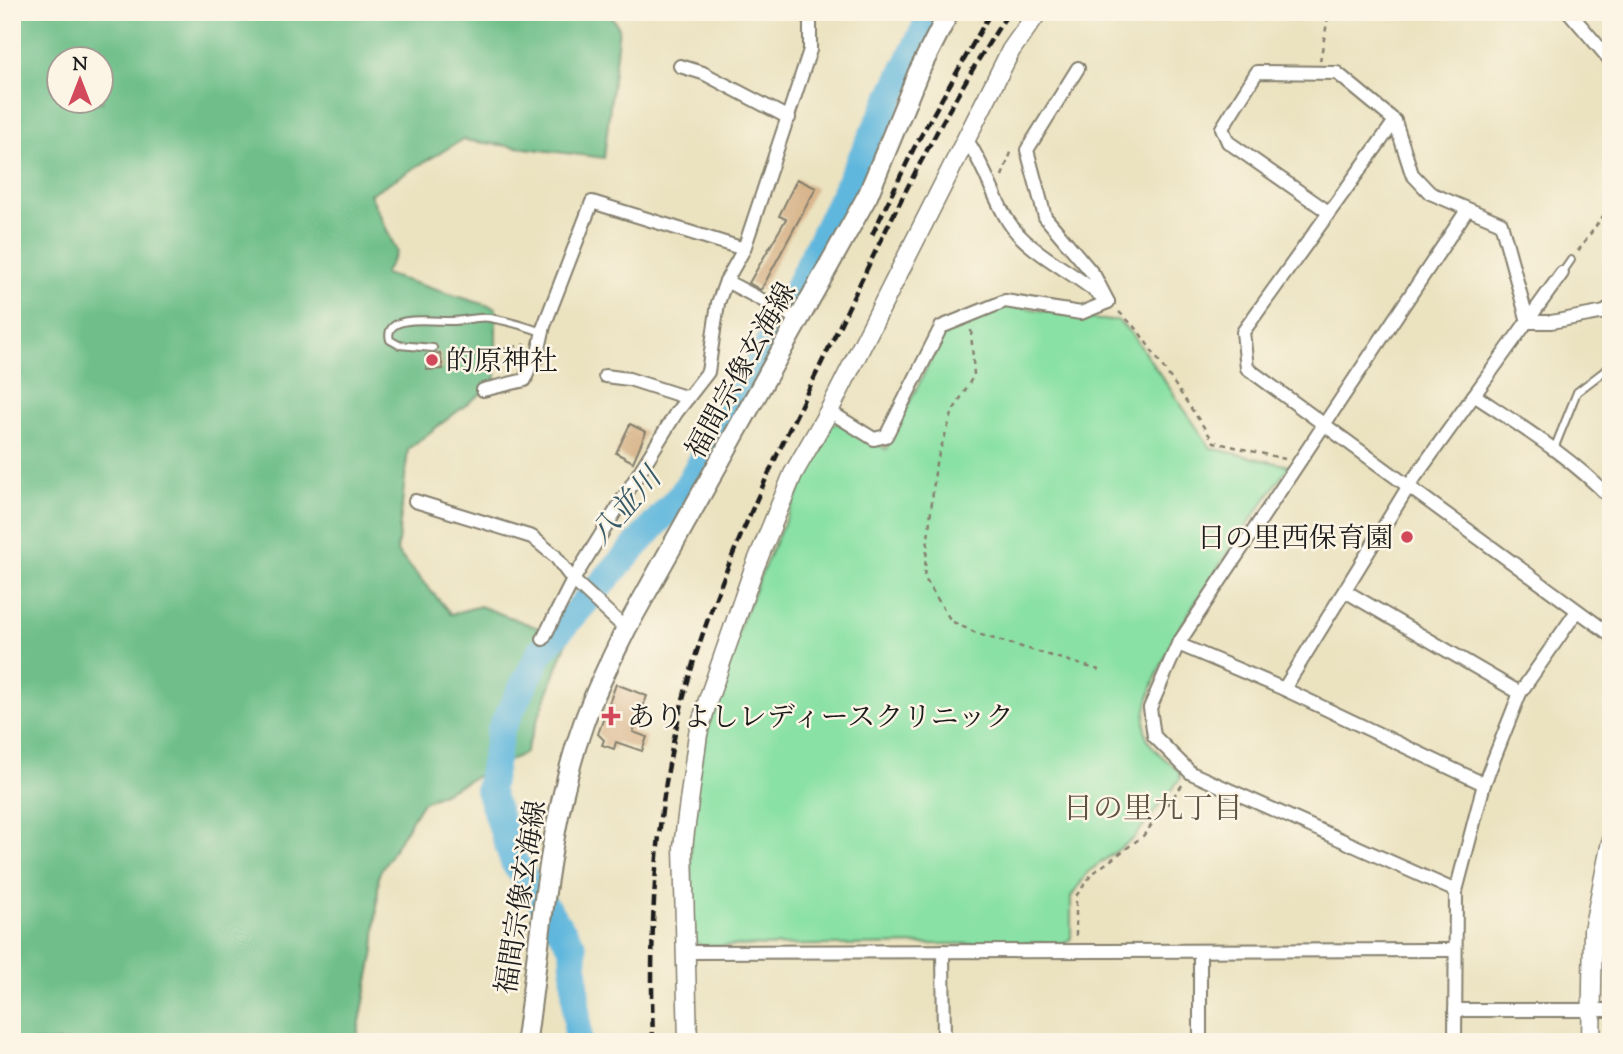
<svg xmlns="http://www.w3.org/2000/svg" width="1623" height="1054" font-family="'Sorts Mill Goudy','Noto Serif JP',serif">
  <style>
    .green { fill: #8ae1a5; stroke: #537e60; stroke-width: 2 }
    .forest { fill: #6fbf8a; stroke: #466e53; stroke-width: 2; fill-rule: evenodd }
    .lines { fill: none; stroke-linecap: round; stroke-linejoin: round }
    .river { stroke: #60b7dd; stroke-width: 28 }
    .building { fill: #d8b58c }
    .lane-casing { stroke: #847f6e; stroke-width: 10 }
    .street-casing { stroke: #847f6e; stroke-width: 16 }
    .secondary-casing { stroke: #847f6e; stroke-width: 21 }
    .primary-casing { stroke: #847f6e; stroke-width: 23 }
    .path { stroke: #847f6e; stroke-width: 2.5; stroke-dasharray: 5 5; stroke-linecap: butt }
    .lane { stroke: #fff; stroke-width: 6 }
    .street { stroke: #fff; stroke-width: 12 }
    .secondary { stroke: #fff; stroke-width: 18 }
    .primary { stroke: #fff; stroke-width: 19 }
    .rail { stroke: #1c1c1c; stroke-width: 4.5; stroke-dasharray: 10 5; stroke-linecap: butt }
    .poi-dot { fill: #d1495b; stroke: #fcf5e5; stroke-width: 2.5 }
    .labels { text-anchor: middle; stroke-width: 5; stroke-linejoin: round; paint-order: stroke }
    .poi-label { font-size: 28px; fill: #1c1c1c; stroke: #fcf5e5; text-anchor: start }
    .street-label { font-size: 28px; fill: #1c1c1c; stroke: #fcf5e5 }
    .water-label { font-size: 30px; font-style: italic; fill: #375a69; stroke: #fcf5e5 }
    .neighbourhood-label { font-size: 30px; fill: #5e5243; stroke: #fcf5e5 }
  </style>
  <rect width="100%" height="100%" fill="#fcf5e5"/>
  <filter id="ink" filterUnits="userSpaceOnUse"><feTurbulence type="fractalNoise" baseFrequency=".0143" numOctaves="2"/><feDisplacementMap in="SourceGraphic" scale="14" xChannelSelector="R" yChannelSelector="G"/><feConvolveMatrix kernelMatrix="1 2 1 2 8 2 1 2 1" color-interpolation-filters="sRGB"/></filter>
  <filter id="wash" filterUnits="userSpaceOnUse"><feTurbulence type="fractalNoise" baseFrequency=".00686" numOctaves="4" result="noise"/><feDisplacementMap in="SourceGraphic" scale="28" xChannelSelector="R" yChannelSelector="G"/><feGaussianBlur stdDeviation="1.57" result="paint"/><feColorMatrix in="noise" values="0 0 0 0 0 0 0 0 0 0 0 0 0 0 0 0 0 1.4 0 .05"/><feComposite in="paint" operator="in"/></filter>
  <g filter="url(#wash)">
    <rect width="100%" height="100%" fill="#ebe2c0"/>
    <path class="green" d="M1009 305 1099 320H1117L1132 334 1211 448 1289 466C1257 514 1119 688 1149 742 1156 753 1171 763 1180 773V779L1134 838 1088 872 1071 897V938L1066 943 701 946 693 940C693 905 689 869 691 834 699 689 770 553 831 424H841L886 449 946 330Z"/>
    <path class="forest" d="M12 12H609L619 28 604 158 462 140 370 194 397 252 384 274 496 308V382L408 449 397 552 451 614 480 606 568 639 525 753 422 803 379 874 374 951 356 1042H12ZM60 60H102V102H60Z"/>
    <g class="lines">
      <polyline class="river" points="578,1042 573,947 514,862 489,790 501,729 541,651 684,492 781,322 933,12"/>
    </g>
    <g id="blocks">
      <g class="building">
        <polygon points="797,179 816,188 761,290 749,283 786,219 779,216"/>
        <polygon points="440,353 443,369 426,370 426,355"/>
        <polygon points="630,424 646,432 633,462 616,453"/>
        <polygon points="616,684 647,696 633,732 647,737 642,751 616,742 614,749 602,745 604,740 598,734"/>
      </g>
    </g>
  </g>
  <g filter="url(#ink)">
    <use href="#blocks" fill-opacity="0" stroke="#847f6e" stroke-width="2"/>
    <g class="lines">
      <defs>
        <g id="lane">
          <polyline points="1562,273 1571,260"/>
          <path d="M433 348 399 345 390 340C382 312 439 322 452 321 465 321 477 316 490 318 508 321 525 326 542 332"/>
          <polyline points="1554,449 1577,392 1611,366"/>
        </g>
        <g id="street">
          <polyline points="1569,12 1611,61"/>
          <polyline points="680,66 703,73 789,118"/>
          <polyline points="1078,68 1027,150 1045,217 1094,275 1108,302"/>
          <polyline points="1395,121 1243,332 1247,368 1611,635"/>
          <path d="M966 139C984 164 992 195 1008 221 1027 252 1074 272 1101 296"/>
          <polyline points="1327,211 1228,142 1222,128 1257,72 1337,73 1395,121 1412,174 1430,193 1501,223 1528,322"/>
          <polyline points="726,281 800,320"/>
          <polyline points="1528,322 1551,322 1605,312 1611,307"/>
          <polyline points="605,376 629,379 688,398"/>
          <polyline points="483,390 525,380 530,364 537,358 544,326 592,202 744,249"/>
          <path d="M1474 395C1522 427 1571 457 1611 499"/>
          <polyline points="829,411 874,439 886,436 941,327 1005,301 1081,313 1108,302"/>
          <polyline points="415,501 532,537 555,556 573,580 626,629"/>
          <polyline points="1345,591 1520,693"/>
          <polyline points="543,639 573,580 676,413 708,372 718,303 726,281 744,249 810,50 810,12"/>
          <polyline points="1178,644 1284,689 1484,784"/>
          <polyline points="1284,689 1410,484 1562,273"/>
          <polyline points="1456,891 1191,773 1154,736 1150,708 1178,644 1467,210"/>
          <polyline points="943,951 944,1042"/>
          <polyline points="1200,951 1200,1042"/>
          <polyline points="687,952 1455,950"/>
          <polyline points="1455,1010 1611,1010"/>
          <polyline points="1455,1042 1456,891 1484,784 1520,693 1577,611"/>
        </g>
        <g id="secondary">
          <polyline points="688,1042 683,847 698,734 708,700 753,571 793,474 829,411 1011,50 1038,12"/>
          <polyline points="1591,1042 1593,930 1611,842"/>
        </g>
        <path id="primary" d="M526 1042C541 936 548 823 584 722 596 689 611 660 626 629L868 195 918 73 949 12"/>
      </defs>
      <use href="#lane" class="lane-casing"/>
      <use href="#street" class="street-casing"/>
      <use href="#secondary" class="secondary-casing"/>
      <use href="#primary" class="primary-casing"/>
      <g class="path">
        <polyline points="1320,61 1329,12"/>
        <polyline points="1002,176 1012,150"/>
        <polyline points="1578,251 1611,205"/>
        <polyline points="1119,312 1137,329 1214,442 1285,459"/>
        <polyline points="971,330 974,375 953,411 936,463 924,577 951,621 978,634 1099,670"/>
        <polyline points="473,355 528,344"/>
        <polyline points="1076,936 1076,896 1092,874 1143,836 1183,784"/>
      </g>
      <use href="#lane" class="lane"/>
      <use href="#street" class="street"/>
      <use href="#secondary" class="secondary"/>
      <use href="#primary" class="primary"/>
      <g class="rail">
        <polyline points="872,235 914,148 991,12"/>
        <path d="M653 1042C649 910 656 778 697 651 734 538 788 432 840 325 891 218 943 111 1009 12"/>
      </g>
    </g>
  </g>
  <g class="poi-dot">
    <circle cx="432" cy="360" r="7"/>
    <circle cx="1407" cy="537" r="7"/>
    <path d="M607.5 705.5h7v7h7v7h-7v7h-7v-7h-7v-7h7z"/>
  </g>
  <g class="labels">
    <g class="poi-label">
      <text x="446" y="370">的原神社</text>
      <text x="1393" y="547" text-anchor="end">日の里西保育園</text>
      <text x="627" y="726">ありよしレディースクリニック</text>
    </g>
    <g class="street-label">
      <text transform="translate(740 370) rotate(-61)" y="10">福間宗像玄海線</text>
      <text transform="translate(520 897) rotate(-81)" y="10">福間宗像玄海線</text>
    </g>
    <g class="water-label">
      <text transform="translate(625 506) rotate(-49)" y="10">八並川</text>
    </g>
    <g class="neighbourhood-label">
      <text x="1153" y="818">日の里九丁目</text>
    </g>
  </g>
  <rect width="1623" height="1054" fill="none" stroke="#fcf5e5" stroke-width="42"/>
  <g transform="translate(80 80)"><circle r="33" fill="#fcf5e5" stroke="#a29e95" stroke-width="2"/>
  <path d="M0-5L12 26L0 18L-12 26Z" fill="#d1495b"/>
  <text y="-10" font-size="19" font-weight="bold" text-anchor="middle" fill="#1c1c1c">N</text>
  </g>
</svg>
